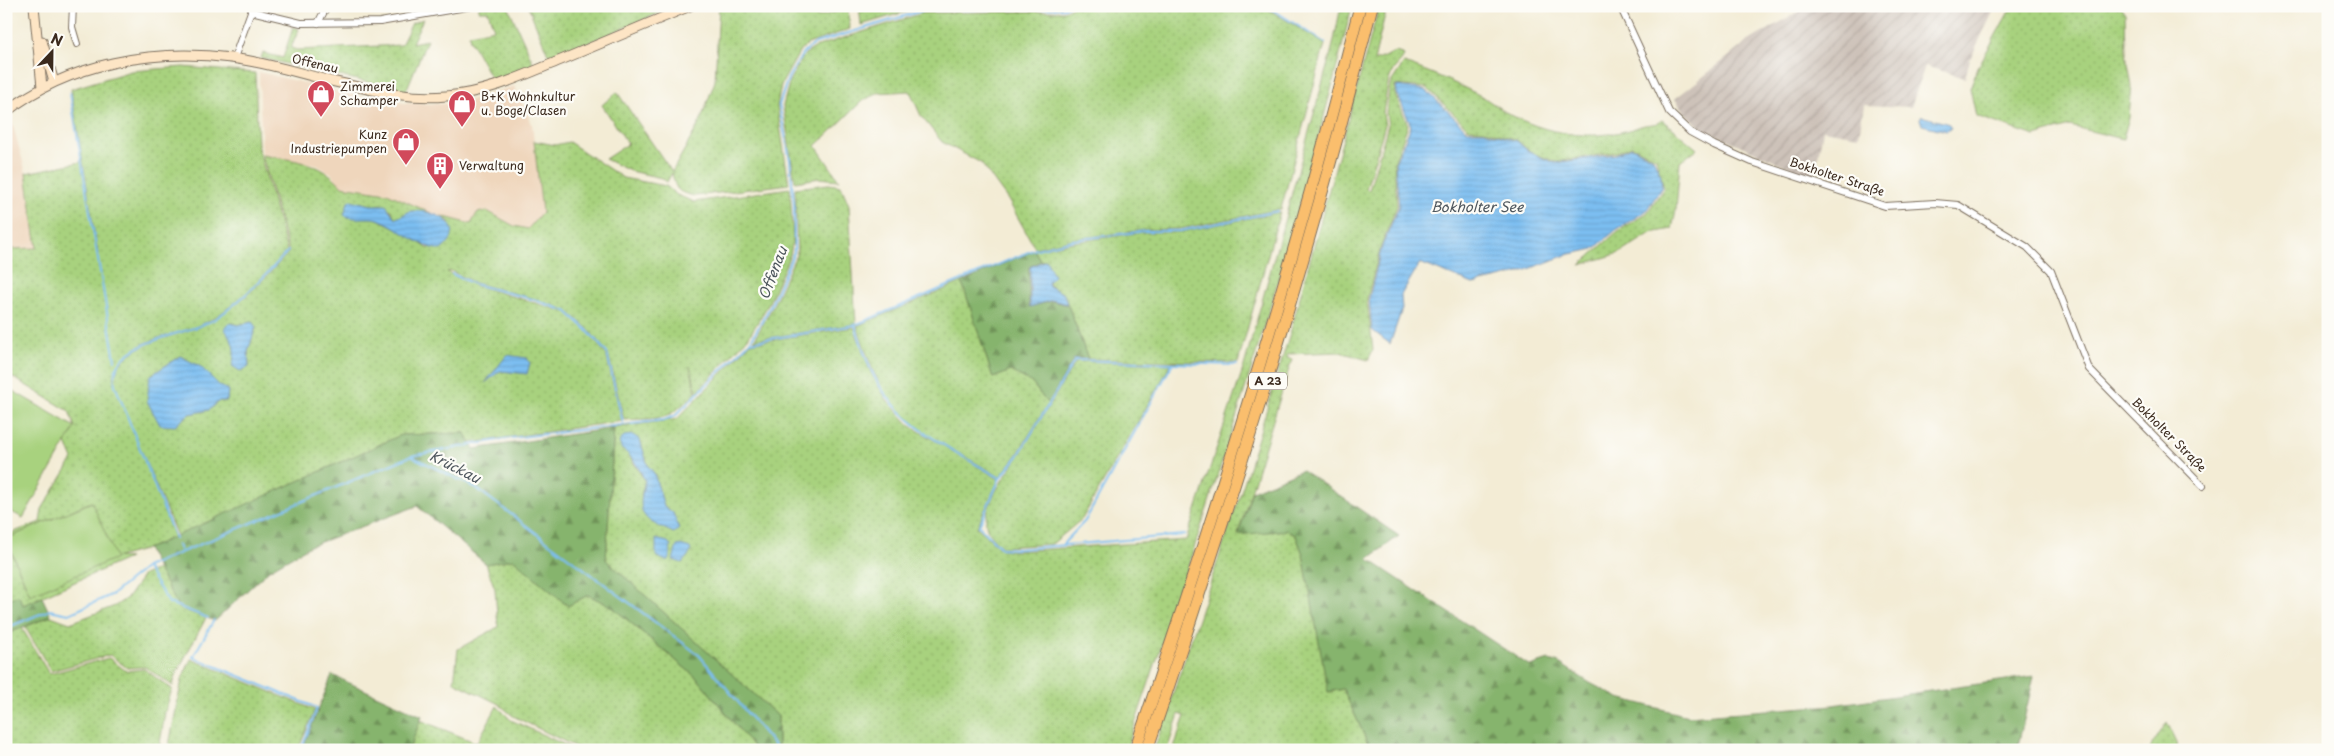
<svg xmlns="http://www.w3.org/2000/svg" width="2334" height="756" font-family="'Playpen Sans',sans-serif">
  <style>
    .built { fill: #efd6bc }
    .industrial { fill: url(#industrial-furrows) }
    .grass { fill: url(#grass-dots); stroke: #727e4e; fill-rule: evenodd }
    .forest { fill: url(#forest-firs); stroke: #606f46 }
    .garden { fill: #a8d27e; stroke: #727e4e }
    .water { fill: url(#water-rules); stroke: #5b7488 }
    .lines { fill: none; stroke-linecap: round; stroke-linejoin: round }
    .stream { stroke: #7bbef1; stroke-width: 2 }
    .minor-casing { stroke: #7b6e5e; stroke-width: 8 }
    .secondary-casing { stroke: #7b6e5e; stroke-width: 11 }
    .motorway-casing { stroke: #7b6e5e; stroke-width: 13 }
    .minor { stroke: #fff; stroke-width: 6 }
    .secondary { stroke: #fde5c5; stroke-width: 9 }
    .motorway { stroke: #fabe6d; stroke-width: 11 }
    .labels { text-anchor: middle; stroke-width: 4.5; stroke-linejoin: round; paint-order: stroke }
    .shield { fill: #fdfcf7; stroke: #75695f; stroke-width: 1 }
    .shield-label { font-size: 11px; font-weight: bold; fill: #3b2a1e }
    .street-label { font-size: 12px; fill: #3b2a1e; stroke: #fdfcf7 }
    .poi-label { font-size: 12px; fill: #3b2a1e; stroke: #fdfcf7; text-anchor: start }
    .water-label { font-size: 14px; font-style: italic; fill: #4e565d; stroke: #fdfcf7 }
  </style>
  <defs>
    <pattern id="industrial-furrows" width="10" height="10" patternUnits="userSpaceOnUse" patternTransform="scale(1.25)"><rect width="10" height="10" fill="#cdc2b9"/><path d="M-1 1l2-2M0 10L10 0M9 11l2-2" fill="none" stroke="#b1a79f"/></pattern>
    <pattern id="grass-dots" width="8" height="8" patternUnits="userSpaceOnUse" patternTransform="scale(1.25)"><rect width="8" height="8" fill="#a8d27e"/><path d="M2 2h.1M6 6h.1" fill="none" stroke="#92b46c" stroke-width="1.8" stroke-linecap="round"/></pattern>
    <pattern id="forest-firs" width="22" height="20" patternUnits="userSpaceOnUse" patternTransform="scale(1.25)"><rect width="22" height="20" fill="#86b46d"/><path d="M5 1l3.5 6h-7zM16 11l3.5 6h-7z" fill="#6f9359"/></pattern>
    <pattern id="water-rules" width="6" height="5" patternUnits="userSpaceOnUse" patternTransform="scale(1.25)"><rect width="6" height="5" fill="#7bbef1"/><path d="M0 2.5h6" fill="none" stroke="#6ba3ce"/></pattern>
  </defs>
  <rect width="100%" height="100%" fill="#fdfcf7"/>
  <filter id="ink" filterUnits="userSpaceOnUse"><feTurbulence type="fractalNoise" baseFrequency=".02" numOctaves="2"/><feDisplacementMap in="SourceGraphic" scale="10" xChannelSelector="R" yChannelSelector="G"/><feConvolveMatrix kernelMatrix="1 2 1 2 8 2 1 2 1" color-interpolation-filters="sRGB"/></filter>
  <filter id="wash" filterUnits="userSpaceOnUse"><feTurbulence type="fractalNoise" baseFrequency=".0096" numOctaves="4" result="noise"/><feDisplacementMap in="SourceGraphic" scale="20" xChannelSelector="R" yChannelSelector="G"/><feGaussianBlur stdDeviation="1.12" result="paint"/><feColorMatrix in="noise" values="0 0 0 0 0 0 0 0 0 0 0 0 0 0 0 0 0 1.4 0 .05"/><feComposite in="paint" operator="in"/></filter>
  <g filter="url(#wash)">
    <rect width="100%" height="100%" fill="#f3ecd5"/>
    <g class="built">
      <polygon points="259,72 362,97 404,103 446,104 468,101 514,86 532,124 542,212 528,229 514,226 487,211 471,224 463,223 412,206 387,193 342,186 331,173 315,164 262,155"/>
      <polygon points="11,118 26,173 37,248 6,261 6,122"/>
    </g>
    <polygon class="industrial" points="1808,6 1996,6 1970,59 1965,78 1925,66 1911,107 1864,105 1859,136 1823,130 1814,178 1703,129 1684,112 1675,99 1747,42"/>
    <g class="grass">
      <polygon points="479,6 508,6 534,65 493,82 470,40 469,34 494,29 488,11 479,11"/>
      <polygon points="528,6 676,6 550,59"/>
      <path d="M719 6H814L818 17 848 8 850 29 808 44 800 51 781 85 777 106 789 184 695 196C677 192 676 191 672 173L667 182 662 178 630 171 605 159 628 144 602 105 617 92 672 172 700 122 715 81Z"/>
      <polygon points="859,6 1062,6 922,7 861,25"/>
      <polygon points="1074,6 1263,6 1325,44 1281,209 1180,229 1144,230 1073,239 1035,248 1008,200 981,163 942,142 921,116 910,91 877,93 861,102 816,146 839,180 820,178 795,182 783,106 790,79 805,54 818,46 923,13 1064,11"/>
      <path d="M1341 6H1352C1291 258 1210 505 1126 750H781L778 747V716L606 560 614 428 677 419 751 343 854 327 871 373 887 400 909 425 999 479 977 527 1001 549 1017 551 1186 540 1244 366 1333 45ZM640 440 648 466 654 473 664 506 673 513 679 528 641 495 645 481 628 454Z"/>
      <path d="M1379 6H1387L1374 61 1396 52 1404 55 1402 60 1393 70 1388 83 1383 113 1385 125 1366 189 1369 190 1388 125 1386 112 1390 84 1404 63C1430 72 1456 83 1481 96 1492 102 1502 111 1513 116 1553 136 1599 142 1641 126 1649 123 1655 126 1662 120L1697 149 1680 162 1676 210 1672 229 1651 233 1620 253 1580 265 1617 232 1647 213 1664 188 1656 158 1632 146 1617 152 1556 162 1530 152 1517 140 1485 130 1469 129 1427 88 1395 85V94L1408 125 1394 163 1397 206 1381 246 1367 299 1373 350 1368 360 1340 352 1288 354 1287 358 1292 359 1238 534 1287 530 1296 536 1303 554 1329 692 1343 689 1371 750H1173L1185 716 1179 714 1167 750H1154L1246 477 1291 330Z"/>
      <polygon points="2012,6 2120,6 2125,13 2126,52 2132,86 2129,117 2123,139 2070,126 2035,136 1976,116 1970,88 1978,67"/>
      <polygon points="423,19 412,43 427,40 406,91 261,58 263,53 283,58 293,27 299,29 291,48 297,50 401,45 412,23"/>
      <path d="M183 67 255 73 258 147 287 251C264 276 242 300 214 318 180 339 127 333 113 377L115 383C113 340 188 337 215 319 244 301 266 277 289 252L262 155C294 161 319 160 342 186L387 193 431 213 411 211 398 218H395L391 210 380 204 375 206 351 200 348 217 376 218 402 231 429 249 450 222 441 216 471 224 477 213 487 211 514 226 528 229 542 212 534 141 555 145 569 142 623 178 666 186 677 195 694 202 790 188 793 240 790 255 768 305 748 338 697 392 690 366 696 393C665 422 665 418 624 420L608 353 587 328 566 310 532 298 475 283 451 271 447 272 474 285 566 312 586 330 606 354 622 421 470 443 465 433 401 435 177 536 138 443 174 537 147 549 118 557 129 558 23 605 18 596 6 599V541L30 595 91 502 6 539V535L40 522 42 509 73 459 66 443 75 427 69 411 12 377 6 387V261L12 249 37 248 26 173 81 162 98 254 71 89 131 71ZM251 322 256 327 248 351 249 367 233 365 236 354 230 323 238 325ZM180 356 201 367 220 386 228 390 227 401H219L209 410 189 414 175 426 150 376Z"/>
      <polygon points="829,184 841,186 849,205 856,324 754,340 772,308 797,253 795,188"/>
      <polygon points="1280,212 1238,363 1088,359 1064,294 1050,286 1048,282 1054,276 1046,260 1041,261 1034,250 1073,242 1144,232 1180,232"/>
      <path d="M962 282 993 378 1011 371 1031 382 1048 404 1017 455 1000 477C963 454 917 435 890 400 873 378 866 351 857 326Z"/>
      <path d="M1076 361 1171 364 1082 519 1052 544 1002 547C994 539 984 531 986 518 990 494 1007 474 1020 454 1039 423 1057 392 1076 361Z"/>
      <polygon points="513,559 568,606 588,595 611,606 698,679 756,750 582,750 513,716 499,704 454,682 458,649 498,627 495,589 486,564"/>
      <polygon points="158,569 179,608 206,618 175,676 173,686 145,667 127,668 110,655 51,671 25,627 51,616 70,623 115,606 128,597 143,575"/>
      <polygon points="22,628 49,674 109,658 126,671 144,669 172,689 165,712 159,750 6,750 6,634"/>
      <polygon points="191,659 315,710 298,750 168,750 182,679"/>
      <polygon points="497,706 511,720 576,750 409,750 420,720 477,743"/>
      <polygon points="2167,722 2177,743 2178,750 2149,750"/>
    </g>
    <g class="forest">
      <polygon points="1034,250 1041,261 1029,267 1029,307 1052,301 1068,305 1088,359 1074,359 1048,404 1031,382 1011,371 993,378 962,282"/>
      <polygon points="614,428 606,560 778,716 778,750 756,750 698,679 611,606 588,595 568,606 513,559 486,564 417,506 310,546 269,570 215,621 179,608 147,549 401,435 465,433 474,449"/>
      <polygon points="1302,470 1399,536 1368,559 1530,666 1549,660 1559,663 1590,683 1619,698 1688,716 1833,705 2034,676 2017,750 1371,750 1343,689 1328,692 1303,554 1296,536 1287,530 1238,535 1252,491"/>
      <polygon points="19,596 23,605 42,597 51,616 6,634 6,599"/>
      <polygon points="332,675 422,716 409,750 302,750"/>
    </g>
    <g class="garden">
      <polygon points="13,391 75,427 23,518 6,509 6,402"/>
      <polygon points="92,502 116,558 30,595 6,539"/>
    </g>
    <g class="water">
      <polygon points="1396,86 1426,90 1468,131 1484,131 1517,141 1529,152 1555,163 1616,154 1632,147 1653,158 1661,175 1662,187 1646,211 1616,230 1594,249 1566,255 1516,274 1473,284 1420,263 1401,295 1402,309 1390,344 1372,330 1369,298 1382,246 1399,206 1395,163 1411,126 1397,93"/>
      <polygon points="1922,116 1949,124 1951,128 1947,131 1922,125 1920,119"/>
      <path d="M351 200 371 205H386L395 218C401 218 406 211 413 211 438 210 470 227 441 250 417 247 400 227 378 219 367 216 353 221 344 215L348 202Z"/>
      <polygon points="1046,260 1054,276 1048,282 1049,286 1064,294 1067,304 1052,300 1030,307 1030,267"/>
      <path d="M252 322 256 327 248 351 249 367 240 371 232 366C237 350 233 341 224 328L230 323 238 325Z"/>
      <polygon points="507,355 527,358 530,363 527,374 500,371 485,383"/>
      <polygon points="180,356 201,367 220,386 228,390 227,401 219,401 209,410 189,414 175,426 160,425 147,401 150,376"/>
      <path d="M633 435 640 440 648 466 654 473 664 506 673 513 679 529 674 533C644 520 635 517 645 481 639 468 633 457 621 448L619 442 624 436Z"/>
      <polygon points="656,539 668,542 671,546 669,559 666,561 656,556"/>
      <polygon points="681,545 690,548 691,552 682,563 673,560 677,546"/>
    </g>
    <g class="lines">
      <g class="stream">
        <polyline points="1267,6 1325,43"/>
        <polyline points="70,93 115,360"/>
        <polyline points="452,274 474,284 532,299 566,311 586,329 607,353 623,423"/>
        <path d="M855 325C861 341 865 358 872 372 898 426 951 449 1000 478L979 526 1001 548 1018 549 1184 535"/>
        <polyline points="750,342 855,325 1033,250 1073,240 1145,231 1180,231 1278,211"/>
        <polyline points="411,456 504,439 664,420 675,416 750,342 770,307 794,252 794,205 790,160 779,105 788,78 803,53 816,43 924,10 1064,8 1068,6"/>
        <polyline points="1000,478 1018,456 1075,360 1237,365"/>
        <path d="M175 538 115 385C107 340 188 336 215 319 243 300 265 276 288 251"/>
        <polyline points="1063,544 1085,521 1173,363"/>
        <polyline points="178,545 181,552"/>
        <polyline points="146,567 169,603 208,618"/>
        <polyline points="214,620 193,657 317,708 301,750"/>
        <polyline points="6,628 50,610 69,614 113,594 146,567 411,456 476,488 699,655 778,750"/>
      </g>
    </g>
  </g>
  <g filter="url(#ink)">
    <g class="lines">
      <defs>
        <g id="minor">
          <polyline points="73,6 72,27 77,44"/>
          <polyline points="1620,6 1669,112 1690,132 1714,145 1752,162 1885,206 1935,203 1958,205 2027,247 2051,271 2089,369 2203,486"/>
          <polyline points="251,11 301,23 380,22 472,6"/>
          <polyline points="318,23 327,6"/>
          <polyline points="234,58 253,6"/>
        </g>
        <g id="secondary">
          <polyline points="34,6 42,87"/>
          <polyline points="42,41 54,82"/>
          <path d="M6 112C68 63 154 48 231 58 265 62 298 73 331 81 369 89 407 100 446 96 487 93 524 75 561 60 604 42 647 24 690 6"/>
        </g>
        <g id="motorway">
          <path d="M1135 750C1219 504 1296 258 1360 6"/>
          <path d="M1147 750C1231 504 1308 258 1372 6"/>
        </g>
      </defs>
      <use href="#minor" class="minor-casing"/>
      <use href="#secondary" class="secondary-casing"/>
      <use href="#motorway" class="motorway-casing"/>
      <use href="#minor" class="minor"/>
      <use href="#secondary" class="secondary"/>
      <use href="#motorway" class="motorway"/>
    </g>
  </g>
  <defs>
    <symbol id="shop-pin" viewBox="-11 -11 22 30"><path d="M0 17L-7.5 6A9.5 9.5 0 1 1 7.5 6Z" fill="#d1495b" stroke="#fdfcf7"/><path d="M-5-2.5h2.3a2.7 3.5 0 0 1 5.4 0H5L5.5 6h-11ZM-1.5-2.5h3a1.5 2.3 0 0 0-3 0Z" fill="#fff"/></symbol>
    <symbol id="building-pin" viewBox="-11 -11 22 30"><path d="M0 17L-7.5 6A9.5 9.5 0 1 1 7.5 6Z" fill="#d1495b" stroke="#fdfcf7"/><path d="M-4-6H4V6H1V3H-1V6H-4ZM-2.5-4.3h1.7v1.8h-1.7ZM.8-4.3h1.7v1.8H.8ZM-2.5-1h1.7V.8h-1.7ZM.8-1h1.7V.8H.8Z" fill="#fff"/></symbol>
  </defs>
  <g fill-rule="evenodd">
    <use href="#shop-pin" x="305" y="78" width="32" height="43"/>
    <use href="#shop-pin" x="446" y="88" width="32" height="43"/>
    <use href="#shop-pin" x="390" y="126" width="32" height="43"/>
    <use href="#building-pin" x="424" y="150" width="32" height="43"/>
  </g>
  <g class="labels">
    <rect class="shield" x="1249" y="372.5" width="38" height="17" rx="4"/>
    <g class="shield-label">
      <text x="1268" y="385">A 23</text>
    </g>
    <g class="street-label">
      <text transform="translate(315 64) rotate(13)" y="4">Offenau</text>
      <text transform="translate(1837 177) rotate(18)" y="4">Bokholter Straße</text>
      <text transform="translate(2169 435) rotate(45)" y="4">Bokholter Straße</text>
    </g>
    <g class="poi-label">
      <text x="340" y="91">Zimmerei<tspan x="340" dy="14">Schamper</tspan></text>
      <text x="481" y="101">B+K Wohnkultur<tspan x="481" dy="14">u. Boge/Clasen</tspan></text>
      <text x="387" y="139" text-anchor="end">Kunz<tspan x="387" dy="14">Industriepumpen</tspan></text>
      <text x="459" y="170">Verwaltung</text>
    </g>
    <g class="water-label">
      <text x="1477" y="212">Bokholter See</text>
      <text transform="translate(773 273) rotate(-69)" y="5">Offenau</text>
      <text transform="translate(455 467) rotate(27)" y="5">Krückau</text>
    </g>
  </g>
  <rect width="2334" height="756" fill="none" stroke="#fdfcf7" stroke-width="25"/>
  <g transform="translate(52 52) rotate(22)" stroke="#fdfcf7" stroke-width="4" paint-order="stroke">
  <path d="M0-4L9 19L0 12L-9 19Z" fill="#3b2a1e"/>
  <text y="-8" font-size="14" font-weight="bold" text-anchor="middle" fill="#3b2a1e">N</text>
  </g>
</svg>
